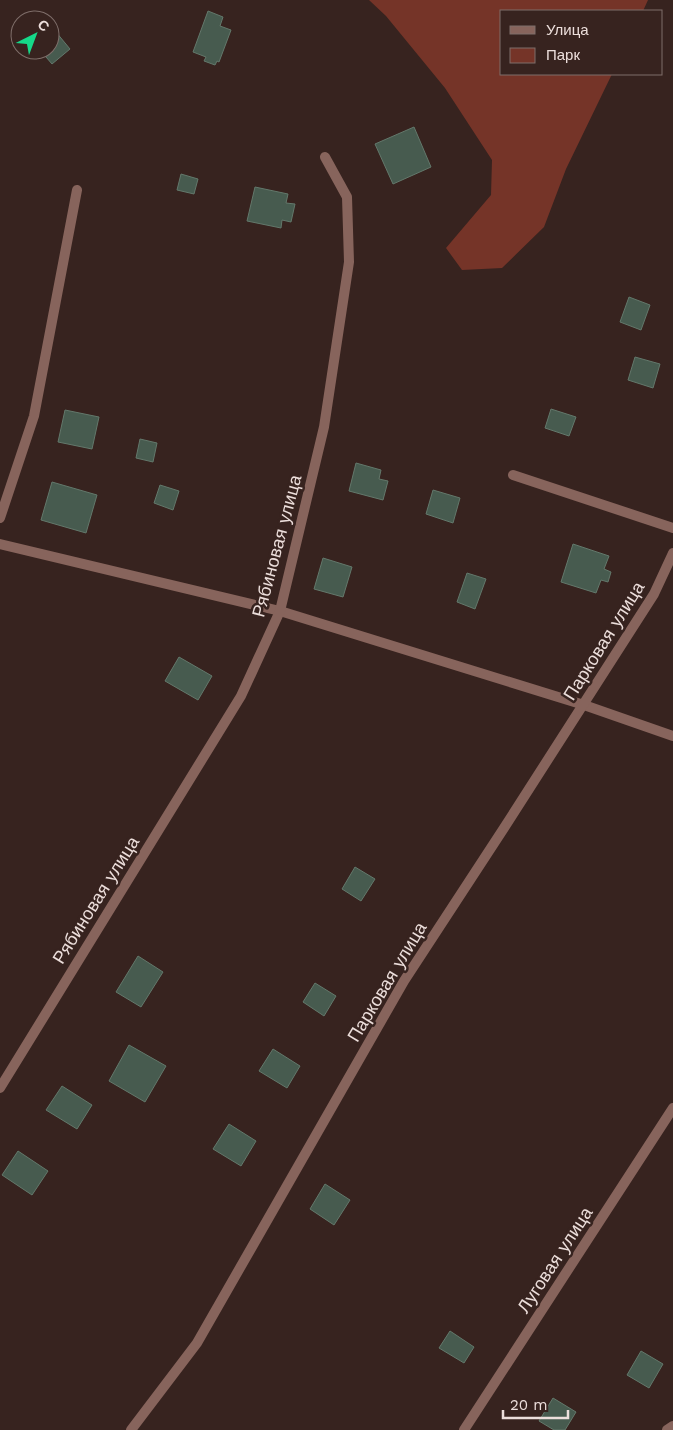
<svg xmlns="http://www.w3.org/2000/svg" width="673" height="1430" font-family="'Work Sans',sans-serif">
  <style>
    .green { fill: #753428 }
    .building { fill: #475b4f; stroke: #63786b }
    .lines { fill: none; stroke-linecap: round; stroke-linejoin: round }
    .minor { stroke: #87645c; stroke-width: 10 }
    .labels { text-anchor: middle; stroke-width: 5; stroke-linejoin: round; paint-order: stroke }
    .street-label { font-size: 18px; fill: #ecdedb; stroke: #37231f }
  </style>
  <rect width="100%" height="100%" fill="#37231f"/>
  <polygon class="green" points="369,0 648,0 643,11 502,11 502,74 612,74 566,169 544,227 502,268 462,270 446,248 491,195 492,160 445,88 386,16"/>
  <g class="building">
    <polygon points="208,11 223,17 220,26 231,30 219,62 217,61 215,65 204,61 206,57 193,52"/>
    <polygon points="51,26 70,49 52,64 40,50 50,50"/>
    <polygon points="414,127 431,167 393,184 375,144"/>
    <polygon points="181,174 198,179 194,194 177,190"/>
    <polygon points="255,187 288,194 286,203 295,204 291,222 282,220 281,228 247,221"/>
    <polygon points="629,297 650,305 641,330 620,322"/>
    <polygon points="635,357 660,364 653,388 628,380"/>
    <polygon points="551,409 576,417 569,436 545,428"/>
    <polygon points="65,410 99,417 92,449 58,442"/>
    <polygon points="140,439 157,443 153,462 136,458"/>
    <polygon points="356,463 381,470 379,479 388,481 383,500 349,491"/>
    <polygon points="52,482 97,495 86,533 41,520"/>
    <polygon points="160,485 179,491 173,510 154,503"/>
    <polygon points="433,490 460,498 453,523 426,514"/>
    <polygon points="573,544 609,556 604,569 611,572 608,582 601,580 596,593 561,582"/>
    <polygon points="323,558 352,567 343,597 314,589"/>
    <polygon points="467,573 486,579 475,609 457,602"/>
    <polygon points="179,657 212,676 198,700 165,681"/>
    <polygon points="355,867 375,879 361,901 342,889"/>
    <polygon points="138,956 163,972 141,1007 116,992"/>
    <polygon points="315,983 336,996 324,1016 303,1002"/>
    <polygon points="129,1045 166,1066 145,1102 109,1081"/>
    <polygon points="273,1049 300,1066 287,1088 259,1071"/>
    <polygon points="62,1086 92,1105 77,1129 46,1110"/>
    <polygon points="229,1124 256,1141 241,1166 213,1149"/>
    <polygon points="18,1151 48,1171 32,1195 2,1175"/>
    <polygon points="325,1184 350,1200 334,1225 310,1209"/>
    <polygon points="450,1331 474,1347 464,1363 439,1348"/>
    <polygon points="641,1351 663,1364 649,1388 627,1375"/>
    <polygon points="553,1398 576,1412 565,1430 554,1430 539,1421"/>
  </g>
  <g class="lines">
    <g class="minor">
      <polyline points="513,475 673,528"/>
      <polyline points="0,518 34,416 77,190"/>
      <polyline points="0,544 280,611 584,705 673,736"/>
      <polyline points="0,1088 241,696 280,611 324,427 349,262 347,197 325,157"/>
      <polyline points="131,1430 197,1343 404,981 504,828 654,594 673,553"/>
      <polyline points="464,1430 673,1108"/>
      <polyline points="667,1430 673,1426"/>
    </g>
  </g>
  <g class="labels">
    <g class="street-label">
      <text transform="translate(277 546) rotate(-75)" y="6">Рябиновая улица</text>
      <text transform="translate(604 641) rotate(-58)" y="6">Парковая улица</text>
      <text transform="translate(96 900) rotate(-58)" y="6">Рябиновая улица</text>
      <text transform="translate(387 982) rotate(-59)" y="6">Парковая улица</text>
      <text transform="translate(555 1260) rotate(-57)" y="6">Луговая улица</text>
    </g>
  </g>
  <rect x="500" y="10" width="162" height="65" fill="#37231f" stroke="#7f6e6a"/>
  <rect x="510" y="26" width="25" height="8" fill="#87645c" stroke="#7f6e6a"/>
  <text x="546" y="35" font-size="15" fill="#ecdedb">Улица</text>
  <rect x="510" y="48" width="25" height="15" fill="#753428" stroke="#7f6e6a"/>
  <text x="546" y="60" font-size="15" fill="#ecdedb">Парк</text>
  <g transform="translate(35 35) rotate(42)"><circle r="24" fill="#37231f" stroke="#7f6e6a"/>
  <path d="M0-4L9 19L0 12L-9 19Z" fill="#15d989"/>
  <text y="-8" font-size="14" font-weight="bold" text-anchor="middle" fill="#ecdedb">С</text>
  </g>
  <path d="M503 1410v8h65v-8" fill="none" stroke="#ecdedb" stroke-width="2.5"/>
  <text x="510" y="1410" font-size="15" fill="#ecdedb" stroke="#37231f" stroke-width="4" paint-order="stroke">20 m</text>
</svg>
